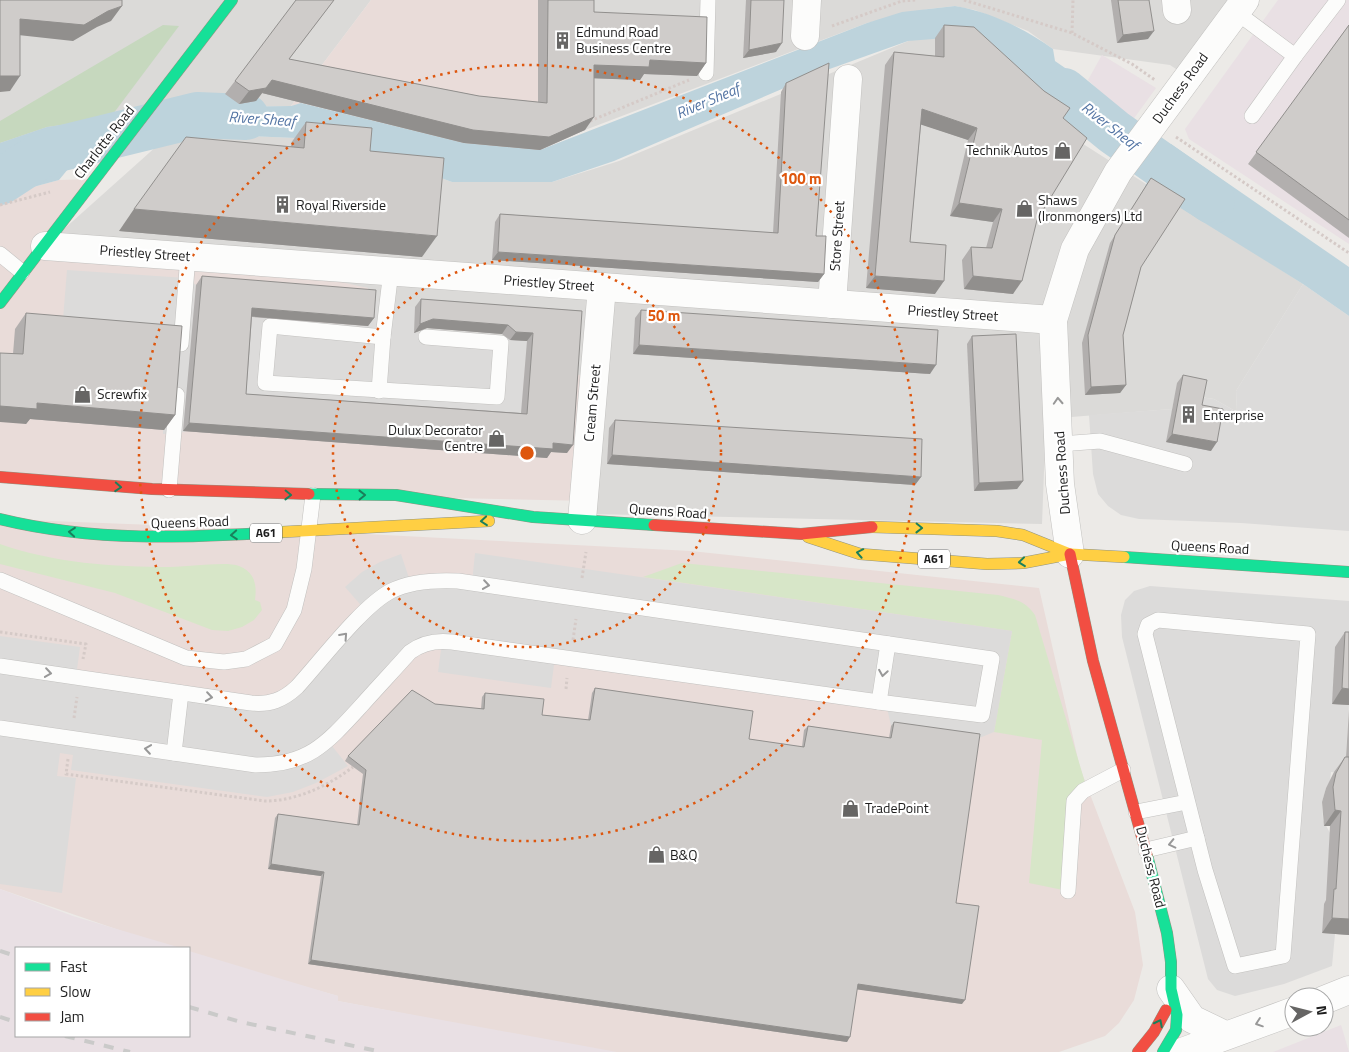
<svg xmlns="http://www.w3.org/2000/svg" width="1349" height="1052" font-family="'Titillium Web',sans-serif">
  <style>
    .residential { fill: #dbdad8 }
    .commercial { fill: #e9dcd9 }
    .industrial { fill: #e9e0e4 }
    .grass { fill: #d7e6c8 }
    .forest { fill: #c6d8be }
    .parking { fill: #dcdbda }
    .water { fill: #bdd3dc }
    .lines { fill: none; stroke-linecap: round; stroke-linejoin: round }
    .river { stroke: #bdd3dc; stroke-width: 46 }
    .lane-casing { stroke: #c2c1bf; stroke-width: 16 }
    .street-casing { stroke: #c2c1bf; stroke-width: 29 }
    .fast-casing { stroke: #919481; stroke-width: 12 }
    .slow-casing { stroke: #919481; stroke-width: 12 }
    .jam-casing { stroke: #919481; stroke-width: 12 }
    .path { stroke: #d5cac7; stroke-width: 3; stroke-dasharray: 2.5 2.5; stroke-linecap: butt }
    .lane { stroke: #fcfcfb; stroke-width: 15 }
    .street { stroke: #fcfcfb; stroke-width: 28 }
    .fast { stroke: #16e098; stroke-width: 11 }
    .slow { stroke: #ffcf43; stroke-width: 11 }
    .jam { stroke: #f24e42; stroke-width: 11 }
    .rail { stroke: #cacac9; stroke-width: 4; stroke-dasharray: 10 10; stroke-linecap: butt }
    .wall { fill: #b2afae }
    .shaded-wall { fill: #918f8d }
    .building { fill: #cfccca; stroke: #918f8d }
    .oneway { stroke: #989898 }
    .oneway2 { stroke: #1a7f5b }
    .ring { fill: none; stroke: #de560d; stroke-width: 2.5; stroke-dasharray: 2.5 5 }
    .labels { text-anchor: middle; stroke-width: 4.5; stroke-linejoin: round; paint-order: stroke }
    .shield { fill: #fff; stroke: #626262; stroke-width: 1 }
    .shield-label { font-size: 12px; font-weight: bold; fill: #1e1e1e }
    .poi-label { font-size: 14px; fill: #1e1e1e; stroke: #fff; text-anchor: start }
    .street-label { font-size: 14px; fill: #1e1e1e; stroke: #fff }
    .water-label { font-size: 15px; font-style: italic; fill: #5475a4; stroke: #fff }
    .centre { fill: #de560d; stroke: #fff; stroke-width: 2.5 }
    .ring-label { font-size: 15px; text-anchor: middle; font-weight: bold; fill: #de560d; stroke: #fff; stroke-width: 4.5; stroke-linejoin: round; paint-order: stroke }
  </style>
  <rect width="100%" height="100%" fill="#eceae7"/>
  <g class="residential">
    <polygon points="0,0 371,0 291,106 194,107 75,122 0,143"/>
    <polygon points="585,0 1245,0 1188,77 1170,65 1053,49 1028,31 975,10 955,6 928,9 867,23 585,130"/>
    <polygon points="930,32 978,77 1303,284 1236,391 1237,412 1214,399 1200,397 1178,383 1172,409 1046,419 1042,524 591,514 352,361 368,288 45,246 168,136 202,134 295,138 359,148 452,182 552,182 619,161"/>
  </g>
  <g class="commercial">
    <polygon points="371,0 585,0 540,150 464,143 302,103 291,106"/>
    <polygon points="93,179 45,245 246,261 368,288 352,361 599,376 589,501 262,494 0,477 0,196 59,180"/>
    <polygon points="0,519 307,531 691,551 1039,588 1080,768 1135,912 1143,965 1134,1000 1119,1023 1105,1036 1059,1052 606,1052 338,1001 338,996 189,954 189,948 171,948 0,889"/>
  </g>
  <g class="industrial">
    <polygon points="1278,0 1349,0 1349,244 1189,139 1185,129"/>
    <polygon points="1102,55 1156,88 1132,121 1088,80"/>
    <polygon points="0,889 73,916 181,948 16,948 16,1036 189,1036 189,951 338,996 338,1001 617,1052 0,1052"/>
    <polygon points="1341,1025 1349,1052 1273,1052"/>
  </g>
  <g class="grass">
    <path d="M0 544C54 563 113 567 170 567 186 567 227 561 239 566 255 572 257 585 255 600L260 602 262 610 254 620 242 627 228 631 212 630 115 593 0 564Z"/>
    <path d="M682 563 998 595C1014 599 1026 601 1035 615L1087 789 1082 791 1068 891 1029 883 1042 740 994 732 1012 631 643 577Z"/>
  </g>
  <polygon class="forest" points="163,25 179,26 110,118 47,127 0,143 0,121"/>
  <g class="parking">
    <polygon points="67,270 186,278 196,285 185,432 163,434 163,430 62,332"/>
    <polygon points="1303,284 1349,316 1349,531 1241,523 1139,519 1121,515 1108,506 1098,494 1093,474 1089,415 1172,409 1196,413 1200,397 1214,399 1237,412 1236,391"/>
    <polygon points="370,299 415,307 414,333 527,341 521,422 240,402 246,316 367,326"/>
    <polygon points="475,553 1012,631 994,732 977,739 891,726 886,703 555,657 551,688 438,672 442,642 429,643 328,741 348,766 316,783 293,792 267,797 71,770 73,755 60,753 57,776 76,778 62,893 0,884 0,636 80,647 76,677 270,703 366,611 345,587 362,572 380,562 401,554 411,584 472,583"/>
    <polygon points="1150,586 1349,601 1349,648 1335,647 1349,705 1345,773 1331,772 1330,781 1326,788 1322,802 1323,820 1330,833 1328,867 1336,905 1324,904 1322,933 1335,934 1332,966 1284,984 1235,996 1217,990 1208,979 1122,637 1121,615 1125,600 1134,591"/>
  </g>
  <g class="water">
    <path d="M955 6C991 12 1023 28 1053 49L1055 61 1081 79 1122 117 1104 143 1061 121 946 38 908 41 824 71 614 161 552 182H452L359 148 295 138 202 134 168 136 194 107 291 106 301 103 464 143 540 150 867 23 902 12Z"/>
    <polygon points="110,118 59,180 0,196 0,143 47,127"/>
    <polygon points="1171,144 1349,267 1349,316 1303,284 1145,186"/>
  </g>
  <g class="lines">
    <g class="river">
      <polyline points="1064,91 1114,132 1212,201"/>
      <polyline points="0,182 46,152 197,115 246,117"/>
    </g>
    <defs>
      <g id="lane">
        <polyline points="1236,12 1295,56 1338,0"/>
        <polyline points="706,73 708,0"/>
        <polyline points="1252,116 1295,56"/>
        <polyline points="0,254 22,272"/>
        <polyline points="391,271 383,337 270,326 265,383 497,397 501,343 426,337"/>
        <polyline points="181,344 188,256"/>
        <polyline points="379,391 383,337"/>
        <polyline points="1060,444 1100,441 1185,464"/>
        <polyline points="169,490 177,395"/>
        <polyline points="0,580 186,658 224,662 246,659 275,644 294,610 304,569 313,495"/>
        <polygon points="1158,620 1308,634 1283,956 1235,966 1205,870 1145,634 1148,625"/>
        <path d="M0 666 251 703C270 705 283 700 297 687 320 662 362 606 391 591 411 581 436 580 458 581L992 659 982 715 886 703 452 642C436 640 422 643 410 652 394 670 377 688 361 706 327 743 309 765 256 765L0 728"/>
        <polyline points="879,702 888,644"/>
        <polyline points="174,753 181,693"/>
        <polyline points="1136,812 1187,802"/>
        <polyline points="1146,850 1197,838"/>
        <polyline points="1068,891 1074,801 1083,791 1123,770"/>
      </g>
      <g id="street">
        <polyline points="1176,0 1177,10"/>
        <polyline points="805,36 807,0"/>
        <polyline points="45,246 1053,320"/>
        <polyline points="832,304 848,79"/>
        <polyline points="582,520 602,287"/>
        <polyline points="1070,554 1060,484 1053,320 1075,249 1118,172 1245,0"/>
        <polyline points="1171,989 1192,1019 1225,1035"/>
        <polyline points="1324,1000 1349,990"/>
        <polyline points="1182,1052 1294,1011"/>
      </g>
      <g id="fast">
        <polyline points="0,303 232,0"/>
        <polyline points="309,494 396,495 533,517 654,525"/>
        <path d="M0 519C94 542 187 538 282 532"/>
        <polyline points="1124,557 1349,572"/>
        <polyline points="1147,855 1167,933 1171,962 1171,989 1177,1015 1176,1030 1163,1052"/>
      </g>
      <g id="slow">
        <polyline points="872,527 997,531 1023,535 1070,554"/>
        <polyline points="282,532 489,521"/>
        <polyline points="808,537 860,554 987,564 1023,563 1070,554 1124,557"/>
      </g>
      <g id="jam">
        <polyline points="0,477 152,489 309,494"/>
        <polyline points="654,525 801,534 872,527"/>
        <polyline points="1070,554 1093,661 1147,855"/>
        <polyline points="1138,1052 1154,1032 1166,1010"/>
      </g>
    </defs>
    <use href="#lane" class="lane-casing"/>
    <use href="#street" class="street-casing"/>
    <use href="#fast" class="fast-casing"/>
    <use href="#slow" class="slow-casing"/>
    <use href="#jam" class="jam-casing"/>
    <g class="path">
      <polyline points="964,0 1072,33 1132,64 1155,80"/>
      <polyline points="832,26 902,1 917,0"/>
      <polyline points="1072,33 1073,0"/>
      <polyline points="590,121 689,80"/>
      <polyline points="1176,137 1349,253"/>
      <polyline points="0,205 50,192"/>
      <polyline points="582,578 586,552"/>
      <polyline points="0,632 86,644 83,659"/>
      <polyline points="573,640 576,619"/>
      <polyline points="566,689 567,678"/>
      <polyline points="74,718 77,697"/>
      <path d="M68 759 66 774 265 801C296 801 328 786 353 767"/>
    </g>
    <use href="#lane" class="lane"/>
    <use href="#street" class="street"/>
    <use href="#fast" class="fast"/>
    <use href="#slow" class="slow"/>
    <use href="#jam" class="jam"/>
    <g class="rail">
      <polyline points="0,951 16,956"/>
      <polyline points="189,1007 241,1022 382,1052"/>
      <polyline points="0,1017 16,1022"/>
      <polyline points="65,1036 130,1052"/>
    </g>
  </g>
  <g class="wall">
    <polygon points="334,0 289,59 479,96 538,102 538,0 594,0 594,12 706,63 697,76 644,74 640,80 594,78 585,130 540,150 464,143 262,93 256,101 239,104 225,94 235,81"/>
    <polygon points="746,0 784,0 776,52 743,58"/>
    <polygon points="1111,0 1149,0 1148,39 1117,43"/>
    <polygon points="944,25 1063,118 1037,220 1013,294 964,289 962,260 971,247 986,248 993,222 950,216 968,140 921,124 910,242 935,294 866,288 885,65 894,52 935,56 935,38"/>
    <polygon points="1349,25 1349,238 1248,164"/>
    <polygon points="786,83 824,274 818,282 492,260 495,222 500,214 773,233 781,92"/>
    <polygon points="306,122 370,151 422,257 119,231 291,146 291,143"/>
    <polygon points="1151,178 1141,267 1123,335 1126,385 1120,393 1085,395 1082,343 1110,243"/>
    <polygon points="202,276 374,318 368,326 252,317 246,394 521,413 527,341 510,340 502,334 427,328 414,333 415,307 421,299 582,311 567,453 551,452 547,458 183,431 196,285"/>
    <polygon points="641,310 930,374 633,354 635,318"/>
    <polygon points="26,313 175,415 164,430 30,419 26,424 13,354 15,329"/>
    <polygon points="972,336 1023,481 1017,489 974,491 967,344"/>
    <polygon points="1183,375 1202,405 1211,451 1166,442 1177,383"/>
    <polygon points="615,420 921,477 915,485 607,464 609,428"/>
    <polygon points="1345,632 1349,632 1349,705 1332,704 1335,647"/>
    <polygon points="595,688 749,739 802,747 804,730 808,726 889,738 891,726 894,722 956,903 962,1004 857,989 847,1042 308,964 321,876 268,869 275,818 278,814 357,825 363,774 345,761 348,756 435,704 481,709 482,697 485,693 542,715 588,720 592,693"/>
    <polygon points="1349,709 1349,935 1322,933 1324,904 1326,900 1330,826 1324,826 1322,802 1326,788 1334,772 1345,757 1346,757"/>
  </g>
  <g class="shaded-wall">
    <polygon points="122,6 111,21 97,27 73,41 9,34 20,19 108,11"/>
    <polygon points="1154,31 1148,39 1117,43 1123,35"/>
    <polygon points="782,43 776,52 743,58 749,50"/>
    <polygon points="650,60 706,63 697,76 644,74 640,80 585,78 594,65"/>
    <polygon points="0,76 20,76 10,91 0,92"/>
    <polygon points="272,80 594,117 585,130 540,150 464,143 262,93"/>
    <polygon points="266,88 256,101 239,104 249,91"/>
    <polygon points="922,109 977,128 968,140 913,122"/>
    <polygon points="959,203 1002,209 993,222 950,216"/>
    <polygon points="134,209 437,236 422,257 119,231"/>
    <polygon points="498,252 824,274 818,282 492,260"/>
    <polygon points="875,276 944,281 935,294 866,288"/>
    <polygon points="973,276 1022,281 1013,294 964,289"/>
    <polygon points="252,308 374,318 368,326 246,316"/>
    <polygon points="433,319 508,325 502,334 427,328 414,333 420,324"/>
    <polygon points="516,332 533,333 527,341 510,340"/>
    <polygon points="639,345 936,365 930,374 633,354"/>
    <polygon points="1126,385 1120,393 1085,395 1091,387"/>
    <polygon points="37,403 175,415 164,430 30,419 26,424 0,422 0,406"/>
    <polygon points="189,423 553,443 573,445 567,453 551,452 547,458 183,431"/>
    <polygon points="1172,434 1217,442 1211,451 1166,442"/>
    <polygon points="612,455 921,477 915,485 607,464"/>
    <polygon points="1023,481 1017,489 974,491 979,483"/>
    <polygon points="1342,688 1349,689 1349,705 1332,704"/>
    <polygon points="1335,810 1341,811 1330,826 1324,826"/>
    <polygon points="271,864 324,872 321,876 268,869"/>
    <polygon points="1332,918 1349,919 1349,935 1322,933"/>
    <polygon points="311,960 850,1037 847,1042 308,964"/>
    <polygon points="858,984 965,1000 962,1004 854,989"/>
  </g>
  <g class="building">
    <polygon points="0,0 122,0 122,6 108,11 84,25 20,19 20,76 0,76"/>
    <polygon points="296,0 334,0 289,59 479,96 547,103 548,0 594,0 594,12 707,17 706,63 650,60 649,67 594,65 594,117 549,137 473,130 272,80 266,88 249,91 235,81"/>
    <polygon points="751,0 784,0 782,43 749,50"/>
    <polygon points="1118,0 1149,0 1154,31 1123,35"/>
    <polygon points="944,25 974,27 1044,91 1070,108 1063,118 1087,138 1037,220 1022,281 973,276 971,247 992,248 1002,209 959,203 977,128 922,109 910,242 946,245 944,281 875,276 894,52 944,57"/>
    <polygon points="1349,25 1349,220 1256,152"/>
    <polygon points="829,63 816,236 826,236 824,274 498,252 500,214 778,233 786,83"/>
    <polygon points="306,122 372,128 370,151 444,158 437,236 134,209 186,137 304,148"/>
    <polygon points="1151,178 1185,199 1141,267 1123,335 1126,385 1091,387 1088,335 1115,235"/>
    <polygon points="202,276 376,290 374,318 252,308 246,394 527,414 533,333 516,332 508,325 433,319 420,324 421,299 582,311 573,445 553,443 553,449 189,423"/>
    <polygon points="641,310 938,330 936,365 639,345"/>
    <polygon points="26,313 182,326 175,415 37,403 37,409 0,406 0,353 23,354"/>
    <polygon points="1016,334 1023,481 979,483 972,336"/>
    <polygon points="1183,375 1207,380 1202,405 1223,409 1217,442 1172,434"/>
    <polygon points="615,420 922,439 921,477 612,455"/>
    <polygon points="1345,632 1349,632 1349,689 1342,688"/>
    <polygon points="595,688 753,711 749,739 804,747 808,726 891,738 894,722 980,734 956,903 979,906 965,1000 858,984 850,1037 311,960 324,872 271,864 278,814 359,825 366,770 348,756 412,690 435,704 484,709 485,693 544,699 542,715 590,720"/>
    <polygon points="1345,757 1349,757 1349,919 1332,918 1334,889 1336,889 1341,811 1335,810 1333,787 1336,773"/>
  </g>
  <defs><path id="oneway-chevron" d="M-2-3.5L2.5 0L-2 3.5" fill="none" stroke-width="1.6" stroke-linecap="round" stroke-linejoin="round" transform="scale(1.25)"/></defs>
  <g class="oneway">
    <use href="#oneway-chevron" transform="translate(1058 401) rotate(-93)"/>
    <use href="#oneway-chevron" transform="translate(486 585) rotate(8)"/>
    <use href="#oneway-chevron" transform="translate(344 636) rotate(-48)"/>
    <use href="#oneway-chevron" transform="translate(48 673) rotate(8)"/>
    <use href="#oneway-chevron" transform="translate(883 673) rotate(99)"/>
    <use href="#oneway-chevron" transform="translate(209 697) rotate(8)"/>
    <use href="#oneway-chevron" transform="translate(148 749) rotate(-172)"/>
    <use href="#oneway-chevron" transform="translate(1172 844) rotate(167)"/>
    <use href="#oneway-chevron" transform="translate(1259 1023) rotate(161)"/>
  </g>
  <g class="oneway2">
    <use href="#oneway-chevron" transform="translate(118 487) rotate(4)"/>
    <use href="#oneway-chevron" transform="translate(288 495) rotate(1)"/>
    <use href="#oneway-chevron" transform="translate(362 495) rotate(-1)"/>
    <use href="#oneway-chevron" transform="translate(484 521) rotate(175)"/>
    <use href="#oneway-chevron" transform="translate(919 528) rotate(1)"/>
    <use href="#oneway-chevron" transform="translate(72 532) rotate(-175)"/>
    <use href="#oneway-chevron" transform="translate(234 535) rotate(176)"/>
    <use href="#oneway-chevron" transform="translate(860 553) rotate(-169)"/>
    <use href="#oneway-chevron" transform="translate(1022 562) rotate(174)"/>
    <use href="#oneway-chevron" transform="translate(1159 1023) rotate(-63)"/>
  </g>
  <g class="ring">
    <circle cx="527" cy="453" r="194"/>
    <circle cx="527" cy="453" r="388"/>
  </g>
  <defs>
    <symbol id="building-bare" viewBox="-9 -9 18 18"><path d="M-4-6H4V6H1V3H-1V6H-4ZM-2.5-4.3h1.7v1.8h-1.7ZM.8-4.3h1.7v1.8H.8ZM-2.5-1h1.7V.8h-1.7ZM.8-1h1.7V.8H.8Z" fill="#666564" stroke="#fff" stroke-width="2.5" paint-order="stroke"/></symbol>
    <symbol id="shop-bare" viewBox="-9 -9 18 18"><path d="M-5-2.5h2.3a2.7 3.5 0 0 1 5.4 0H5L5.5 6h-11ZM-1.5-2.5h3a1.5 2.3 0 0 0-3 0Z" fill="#666564" stroke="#fff" stroke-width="2.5" paint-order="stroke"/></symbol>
  </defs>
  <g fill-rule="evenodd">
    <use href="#building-bare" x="550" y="28" width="25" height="25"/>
    <use href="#shop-bare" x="1050" y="138" width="25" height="25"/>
    <use href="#building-bare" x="270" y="192" width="25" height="25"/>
    <use href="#shop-bare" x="1012" y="196" width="25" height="25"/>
    <use href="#shop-bare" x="70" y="382" width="25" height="25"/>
    <use href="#building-bare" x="1176" y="402" width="25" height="25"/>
    <use href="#shop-bare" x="484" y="426" width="25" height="25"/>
    <use href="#shop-bare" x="838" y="796" width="25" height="25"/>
    <use href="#shop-bare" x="644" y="842" width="25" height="25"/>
  </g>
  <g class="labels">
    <g class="shield">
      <rect x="250" y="523.5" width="32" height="19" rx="4"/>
      <rect x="918" y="549.5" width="32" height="19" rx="4"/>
    </g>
    <g class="shield-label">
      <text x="266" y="537">A61</text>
      <text x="934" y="563">A61</text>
    </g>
    <g class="poi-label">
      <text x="576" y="37">Edmund Road<tspan x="576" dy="16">Business Centre</tspan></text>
      <text x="1048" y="155" text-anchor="end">Technik Autos</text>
      <text x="1038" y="205">Shaws<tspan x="1038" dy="16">(Ironmongers) Ltd</tspan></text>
      <text x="296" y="210">Royal Riverside</text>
      <text x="97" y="399">Screwfix</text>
      <text x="1203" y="420">Enterprise</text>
      <text x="483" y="435" text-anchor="end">Dulux Decorator<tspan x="483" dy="16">Centre</tspan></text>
      <text x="865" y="813">TradePoint</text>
      <text x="670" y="860">B&amp;Q</text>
    </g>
    <g class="street-label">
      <text transform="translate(1180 88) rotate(-54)" y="5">Duchess Road</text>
      <text transform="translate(104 142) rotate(-52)" y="5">Charlotte Road</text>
      <text transform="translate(837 236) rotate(-86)" y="5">Store Street</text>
      <text transform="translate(145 253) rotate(4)" y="5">Priestley Street</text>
      <text transform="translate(549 283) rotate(4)" y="5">Priestley Street</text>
      <text transform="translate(953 313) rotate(4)" y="5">Priestley Street</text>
      <text transform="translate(592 403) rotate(-85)" y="5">Cream Street</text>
      <text transform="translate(1062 473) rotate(-94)" y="5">Duchess Road</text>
      <text transform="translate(668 511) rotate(4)" y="5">Queens Road</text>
      <text transform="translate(190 522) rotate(-2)" y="5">Queens Road</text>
      <text transform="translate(1210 547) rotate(3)" y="5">Queens Road</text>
      <text transform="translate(1151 867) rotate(76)" y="5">Duchess Road</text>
    </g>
    <g class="water-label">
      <text transform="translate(708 101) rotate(-23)" y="5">River Sheaf</text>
      <text transform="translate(262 119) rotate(4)" y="5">River Sheaf</text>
      <text transform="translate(1110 126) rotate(38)" y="5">River Sheaf</text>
    </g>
  </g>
  <circle cx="527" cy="453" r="8" class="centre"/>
  <g class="ring-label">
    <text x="801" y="184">100 m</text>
    <text x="664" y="321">50 m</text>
  </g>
  <rect x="15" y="947" width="175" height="90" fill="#ffffff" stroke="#a5a5a5"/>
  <rect x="25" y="963" width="25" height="8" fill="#16e098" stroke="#a5a5a5"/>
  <text x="60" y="972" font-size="15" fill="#1e1e1e">Fast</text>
  <rect x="25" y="988" width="25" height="8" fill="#ffcf43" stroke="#a5a5a5"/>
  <text x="60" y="997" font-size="15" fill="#1e1e1e">Slow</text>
  <rect x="25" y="1013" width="25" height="8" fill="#f24e42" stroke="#a5a5a5"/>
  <text x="60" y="1022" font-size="15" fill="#1e1e1e">Jam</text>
  <g transform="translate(1309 1012) rotate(83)"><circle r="24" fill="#ffffff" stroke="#a5a5a5"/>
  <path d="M0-4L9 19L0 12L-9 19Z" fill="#666564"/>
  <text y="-8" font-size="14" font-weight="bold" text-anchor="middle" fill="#1e1e1e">N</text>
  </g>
</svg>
